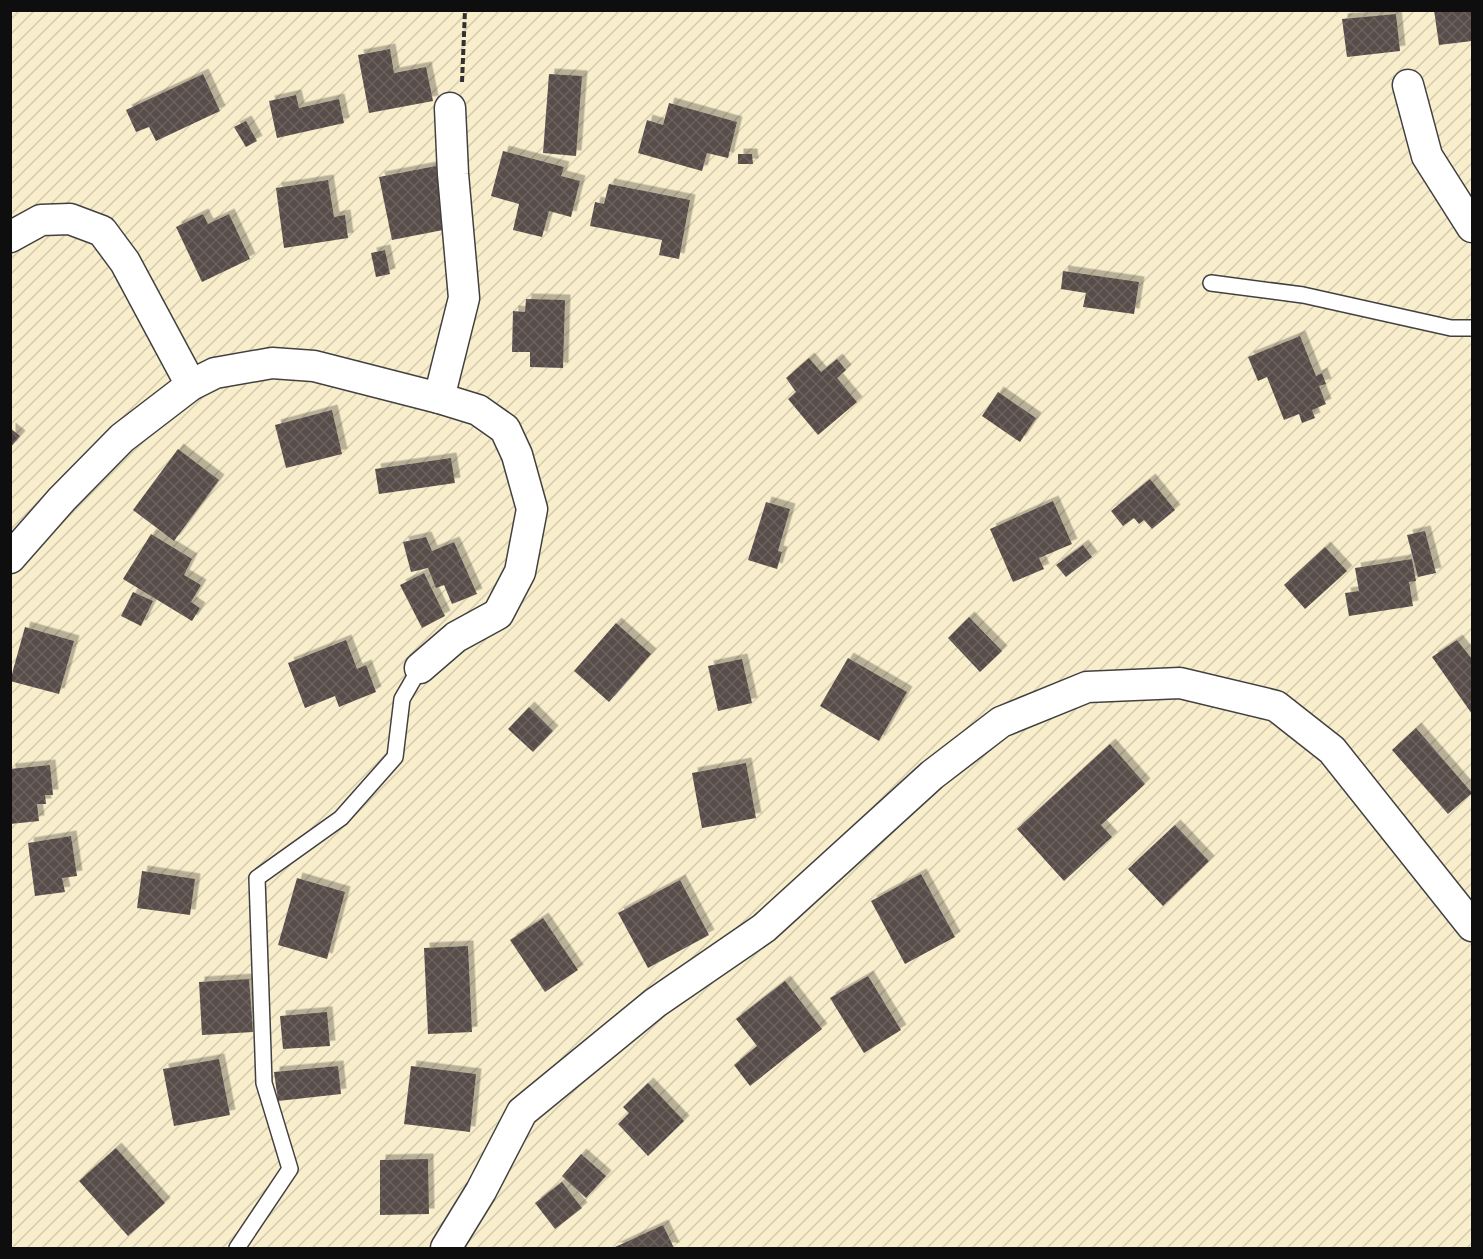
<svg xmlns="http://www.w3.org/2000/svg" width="1483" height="1259" font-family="Georgia,serif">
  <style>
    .farmland { fill: url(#farmland-furrows) }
    .building { fill: url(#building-cross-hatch); filter: url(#shadow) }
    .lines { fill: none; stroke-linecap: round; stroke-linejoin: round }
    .lane-casing { stroke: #414141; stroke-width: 18 }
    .street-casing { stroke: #414141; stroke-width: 33 }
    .path { stroke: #303030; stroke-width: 4; stroke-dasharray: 6 3; stroke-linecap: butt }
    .lane { stroke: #fff; stroke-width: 15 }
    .street { stroke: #fff; stroke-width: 30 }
  </style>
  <defs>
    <pattern id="farmland-furrows" width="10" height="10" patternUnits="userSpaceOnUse" patternTransform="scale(1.5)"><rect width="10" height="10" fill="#f9eecc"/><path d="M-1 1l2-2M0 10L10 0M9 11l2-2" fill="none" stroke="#d4cbae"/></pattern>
    <pattern id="building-cross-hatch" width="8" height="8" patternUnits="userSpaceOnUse" patternTransform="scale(1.5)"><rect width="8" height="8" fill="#584d49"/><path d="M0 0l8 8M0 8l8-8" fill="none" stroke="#6b625f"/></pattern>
    <filter id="shadow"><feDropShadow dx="5.5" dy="-5.5" stdDeviation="0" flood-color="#0004"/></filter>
  </defs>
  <rect width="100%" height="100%" fill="#fff9ef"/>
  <rect class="farmland" x="11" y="11" width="1461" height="1237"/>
  <g class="building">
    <polygon points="1434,10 1472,10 1472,41 1439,45"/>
    <polygon points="1396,14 1400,51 1347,57 1342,19"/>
    <polygon points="390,49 394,73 426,67 433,101 369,113 358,55"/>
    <polygon points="203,74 220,111 156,141 149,127 136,132 126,110"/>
    <polygon points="549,74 582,76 576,156 543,153"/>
    <polygon points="296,95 299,108 339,99 344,123 277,138 269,101"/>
    <polygon points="669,103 737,122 728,158 707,153 702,171 638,153 647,120 663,125"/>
    <polygon points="246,121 257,141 246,147 234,127"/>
    <polygon points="503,151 564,167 561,176 580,181 571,217 549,211 542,237 513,230 519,204 491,196"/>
    <polygon points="738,154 752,154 753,164 738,164"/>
    <polygon points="436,166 448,229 392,240 379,177"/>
    <polygon points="328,180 334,217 345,215 348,238 284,248 276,188"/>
    <polygon points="609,184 690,200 679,259 659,255 662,240 590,226 595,202 604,204"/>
    <polygon points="203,214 208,224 229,214 250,259 202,282 176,227"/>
    <polygon points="385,250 390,274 376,277 371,253"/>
    <polygon points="1063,271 1139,282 1134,314 1083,307 1086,293 1061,289"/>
    <polygon points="526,299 565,300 563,368 530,367 530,352 512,352 513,311 525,312"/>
    <polygon points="1300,336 1316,376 1322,373 1326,384 1319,386 1326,404 1312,410 1315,418 1302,423 1299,414 1284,420 1267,377 1258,381 1248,357"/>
    <polygon points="809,358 821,372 837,359 846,370 837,378 857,402 818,435 788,399 796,392 786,378"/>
    <polygon points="998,392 1036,418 1020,442 982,416"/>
    <polygon points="332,410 342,454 286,468 275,425"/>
    <polygon points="10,428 20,436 10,448"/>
    <polygon points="178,449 219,480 174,541 133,510"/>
    <polygon points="451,458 455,483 379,494 375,469"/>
    <polygon points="1150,479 1175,510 1152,529 1144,520 1139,524 1134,518 1123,526 1111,511"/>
    <polygon points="1053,501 1072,544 1039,558 1044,569 1013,582 990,529"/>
    <polygon points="766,502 790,509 778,551 782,552 777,569 748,560"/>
    <polygon points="1425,531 1436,573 1418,577 1407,535"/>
    <polygon points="151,534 192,559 184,575 201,585 191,602 200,608 192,621 123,579"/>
    <polygon points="426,537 432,551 454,542 477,594 452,604 444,585 436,588 428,568 411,572 403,542"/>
    <polygon points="1083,545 1092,557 1066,577 1056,565"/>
    <polygon points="1325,547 1347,571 1305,609 1284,585"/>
    <polygon points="1412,559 1416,581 1409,582 1413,606 1349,616 1345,593 1359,591 1355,568"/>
    <polygon points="424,573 445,616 422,628 400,585"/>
    <polygon points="133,592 153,601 141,626 121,616"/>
    <polygon points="969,617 1002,651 980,672 948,638"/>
    <polygon points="616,623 651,654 609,702 574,671"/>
    <polygon points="25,627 74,641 59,694 10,681"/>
    <polygon points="346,640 357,669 366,665 376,692 339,707 335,696 305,708 288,663"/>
    <polygon points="1457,640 1472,659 1472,714 1432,657"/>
    <polygon points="848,658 907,692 879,741 820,706"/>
    <polygon points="742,659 752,703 718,711 708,666"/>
    <polygon points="529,707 553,731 533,752 508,729"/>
    <polygon points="1416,728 1472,793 1448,814 1392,750"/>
    <polygon points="1110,744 1145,784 1101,825 1112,837 1064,881 1017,829"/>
    <polygon points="746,763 756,818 702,828 692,773"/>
    <polygon points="50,765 53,795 45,795 46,804 37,804 39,821 10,824 10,769"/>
    <polygon points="1175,825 1209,861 1163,906 1128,869"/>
    <polygon points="71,836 77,876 62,878 65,892 35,896 28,843"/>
    <polygon points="142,871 195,879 190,915 137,908"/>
    <polygon points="921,874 955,937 905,964 871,901"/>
    <polygon points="297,878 345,892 327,959 278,945"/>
    <polygon points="680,880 709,935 648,968 618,913"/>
    <polygon points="543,918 578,970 545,992 510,940"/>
    <polygon points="468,946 472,1032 428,1034 424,948"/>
    <polygon points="868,976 901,1030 864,1053 830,998"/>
    <polygon points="249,979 253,1032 202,1035 199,982"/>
    <polygon points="785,981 822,1029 750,1086 734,1065 757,1046 736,1019"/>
    <polygon points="327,1012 330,1046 283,1049 280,1016"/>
    <polygon points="219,1059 230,1115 174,1126 163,1069"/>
    <polygon points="338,1066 341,1094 278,1101 274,1072"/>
    <polygon points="411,1066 476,1074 470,1132 404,1124"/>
    <polygon points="648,1083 684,1121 648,1156 618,1124 629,1113 623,1107"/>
    <polygon points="116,1148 165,1203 128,1236 79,1181"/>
    <polygon points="581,1154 606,1176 586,1198 562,1176"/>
    <polygon points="428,1159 429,1214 380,1215 380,1160"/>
    <polygon points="562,1182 582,1208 555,1229 535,1203"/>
    <polygon points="663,1225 674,1248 613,1248"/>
  </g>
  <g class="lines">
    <defs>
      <g id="lane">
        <polyline points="1211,283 1303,295 1451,328 1472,328"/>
        <polyline points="237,1248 290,1169 264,1083 257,878 341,818 395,757 402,699 420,668"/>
      </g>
      <g id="street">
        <polyline points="1408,85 1427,156 1472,227"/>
        <polyline points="10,237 41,220 70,219 102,231 125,262 191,385"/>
        <polyline points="439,398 464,298 453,174 450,108"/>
        <polyline points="10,558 62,499 122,438 191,385 215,373 272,363 314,366 439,398 478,410 505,429 517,455 532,509 520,572 498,614 456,637 420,668"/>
        <polyline points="446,1248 481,1191 522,1112 655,1003 764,928 932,775 1001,722 1087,687 1180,683 1276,706 1332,750 1472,926"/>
      </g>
    </defs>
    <use href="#lane" class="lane-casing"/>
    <use href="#street" class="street-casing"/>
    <polyline class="path" points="462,82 465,10"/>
    <use href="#lane" class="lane"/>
    <use href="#street" class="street"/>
  </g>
  <rect width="1483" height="1259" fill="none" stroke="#0e0e0e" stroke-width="24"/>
</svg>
